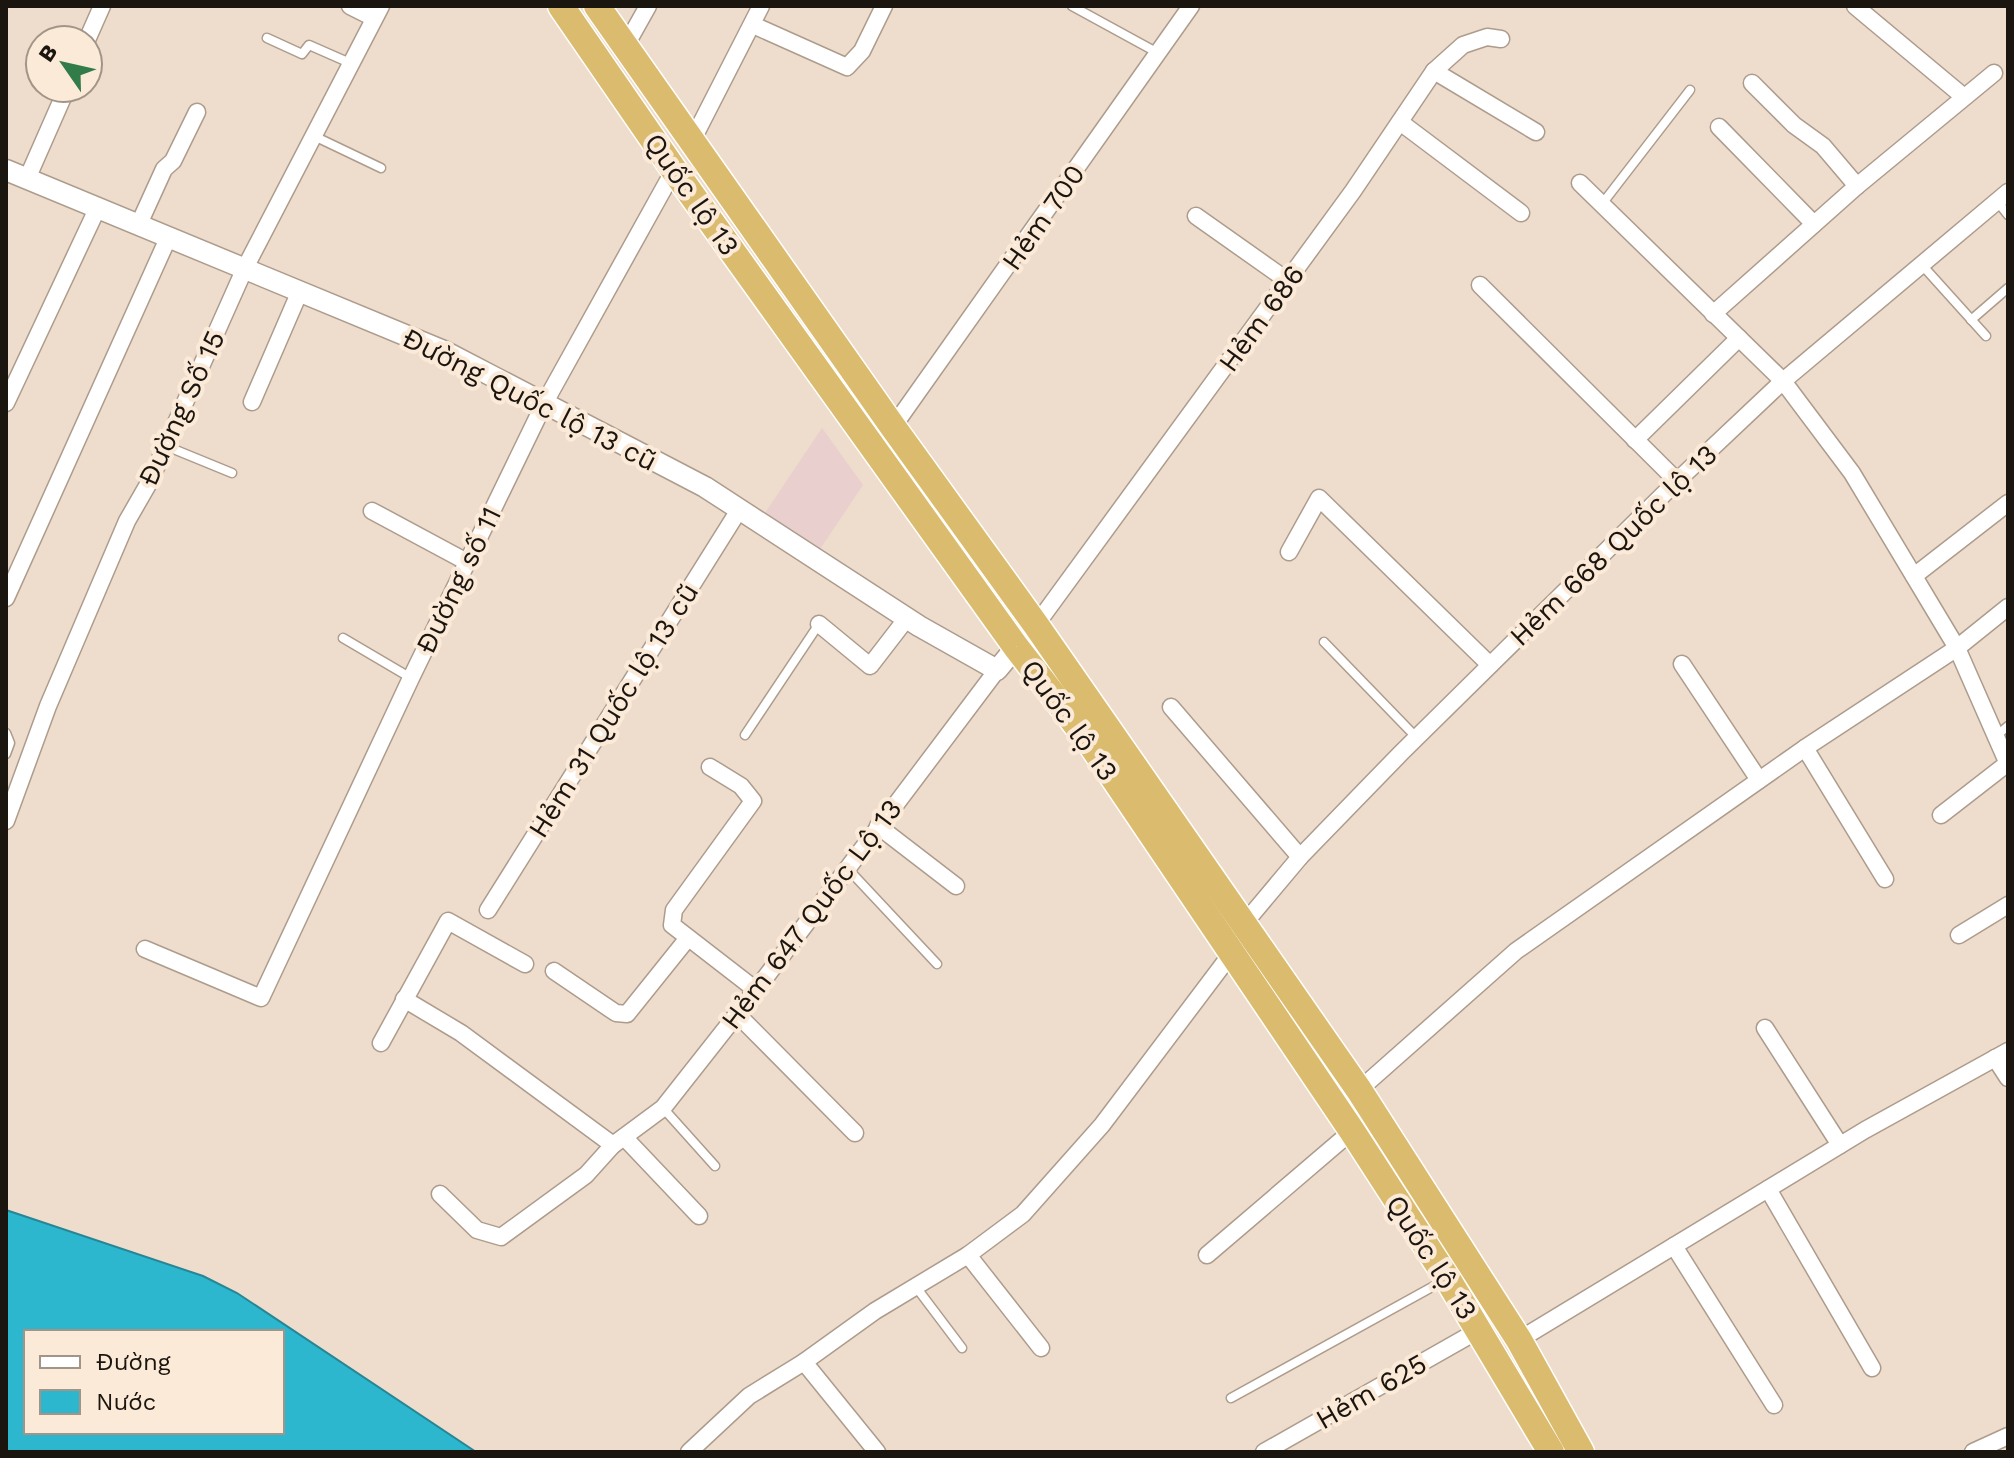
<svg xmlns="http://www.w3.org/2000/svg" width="2014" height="1458" font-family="'Work Sans',sans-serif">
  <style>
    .education { fill: #e9cfce }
    .water { fill: #2cb7ce; stroke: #278695; stroke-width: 2; fill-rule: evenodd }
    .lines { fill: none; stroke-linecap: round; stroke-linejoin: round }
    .service-casing { stroke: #ad9c8c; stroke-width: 11 }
    .minor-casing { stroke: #ad9c8c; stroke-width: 19 }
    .tertiary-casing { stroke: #ad9c8c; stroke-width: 23 }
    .trunk-casing { stroke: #fff; stroke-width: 29 }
    .service { stroke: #fff; stroke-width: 8 }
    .minor { stroke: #fff; stroke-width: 16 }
    .tertiary { stroke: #fff; stroke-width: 20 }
    .trunk { stroke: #dbbc6e; stroke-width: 26 }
    .labels { text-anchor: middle; stroke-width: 8; stroke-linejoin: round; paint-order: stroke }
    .street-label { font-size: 28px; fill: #1b150f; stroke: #fcead9 }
  </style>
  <rect width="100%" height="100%" fill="#eedccc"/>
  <polygon class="education" points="822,428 863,485 818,552 763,516"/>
  <path class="water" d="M6 1210 203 1276 237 1293 476 1452H6ZM26 1332H282V1432H26Z"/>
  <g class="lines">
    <defs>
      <g id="service">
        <polyline points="1072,6 1158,53"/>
        <polyline points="267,38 302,54 309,45 350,63"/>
        <polyline points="314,136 381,168"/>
        <polyline points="1997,201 2008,215"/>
        <polyline points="1602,204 1690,90"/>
        <polyline points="1922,265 1986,336"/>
        <polyline points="1971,320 2008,288"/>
        <polyline points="166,446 232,473"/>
        <polyline points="343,638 411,678"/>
        <polyline points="1324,642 1416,737"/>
        <polyline points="6,733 10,743 6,754"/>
        <polyline points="745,735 819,624"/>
        <polyline points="1996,736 2008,726"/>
        <polyline points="848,869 937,964"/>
        <polyline points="663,1108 715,1166"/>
        <polyline points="916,1287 962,1348"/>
        <polyline points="1231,1398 1443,1281"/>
      </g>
      <g id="minor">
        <polyline points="350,6 374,18"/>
        <polyline points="1855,6 1964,97"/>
        <polyline points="753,25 847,67 862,51 884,6"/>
        <polyline points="87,40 102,6"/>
        <polyline points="625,47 648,6"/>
        <polyline points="1434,71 1536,132"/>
        <polyline points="1752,83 1794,125 1823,146 1857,186"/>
        <polyline points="1400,122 1521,213"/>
        <polyline points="1719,127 1814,224"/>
        <polyline points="691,143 761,6"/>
        <polyline points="27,179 67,88"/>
        <polyline points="1580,183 1783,381 1852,473 1957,648 2008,764"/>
        <polyline points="1196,216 1288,281"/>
        <polyline points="139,224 164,169 173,161 197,112"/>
        <polyline points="1480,285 1677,481"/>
        <polyline points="1713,314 1857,186 1994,73"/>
        <polyline points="252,402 300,291"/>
        <polyline points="6,403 98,207"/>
        <polyline points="893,427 1191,6"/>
        <polyline points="1635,440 1739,338"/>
        <polyline points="372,511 467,562"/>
        <polyline points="1289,552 1319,498 1490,665"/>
        <polyline points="1914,576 2008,503"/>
        <polyline points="6,598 169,236"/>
        <polyline points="819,624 870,666 907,618"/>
        <polyline points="1036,625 1353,191 1434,71 1463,45 1487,37 1501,39"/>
        <polyline points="1682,664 1759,780"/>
        <polyline points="1171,707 1300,857"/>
        <polyline points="1805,748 1885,879"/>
        <polyline points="710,767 741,786 753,801 674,910 672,925 756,990"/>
        <polyline points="1941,815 2008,763"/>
        <polyline points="6,821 48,706 127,521 150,481 245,268 381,6"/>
        <polyline points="878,826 956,886"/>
        <polyline points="488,910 739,510"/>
        <polyline points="1243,925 1300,857 1401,753 1677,481 1783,381 2008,192"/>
        <polyline points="1959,935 2008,905"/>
        <polyline points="145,949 261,998 411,678 544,404 674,170"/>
        <polyline points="554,971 616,1013 627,1014 688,938"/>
        <polyline points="404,999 461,1033 613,1145"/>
        <polyline points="737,1014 855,1133"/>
        <polyline points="1765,1028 1840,1145"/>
        <polyline points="381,1043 448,921 525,964"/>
        <polyline points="1995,1058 2008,1078"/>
        <polyline points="1359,1090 1516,951 1805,748 1957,648 2008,607"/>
        <polyline points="624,1137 699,1216"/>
        <polyline points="1768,1189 1872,1368"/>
        <polyline points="440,1194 477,1230 501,1237 586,1175 613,1145 663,1108 756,990 997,670"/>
        <polyline points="1674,1246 1774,1405"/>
        <polyline points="968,1255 1041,1348"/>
        <polyline points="1207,1255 1352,1131"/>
        <polyline points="1519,1340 1865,1130 2008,1051"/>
        <polyline points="804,1362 877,1452"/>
        <polyline points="689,1452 749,1396 804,1362 875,1311 968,1255 1023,1214 1102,1125 1231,954"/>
        <polyline points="1264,1452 1479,1330"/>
        <polyline points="1973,1452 2008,1436"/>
      </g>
      <polyline id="tertiary" points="6,170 446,352 705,487 919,626 997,670 1016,647"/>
      <g id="trunk">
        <polyline points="561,6 674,170 1016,647 1088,740 1352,1131 1447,1278 1551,1452"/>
        <polyline points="597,6 893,427 1036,625 1359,1090 1519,1340 1581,1452"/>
      </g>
    </defs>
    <use href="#service" class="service-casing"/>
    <use href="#minor" class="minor-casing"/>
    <use href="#tertiary" class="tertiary-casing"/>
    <use href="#trunk" class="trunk-casing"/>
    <use href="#service" class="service"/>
    <use href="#minor" class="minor"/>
    <use href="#tertiary" class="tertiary"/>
    <use href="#trunk" class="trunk"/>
  </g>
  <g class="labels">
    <g class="street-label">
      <text transform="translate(692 194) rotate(55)" y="10">Quốc lộ 13</text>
      <text transform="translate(1043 217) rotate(-55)" y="10">Hẻm 700</text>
      <text transform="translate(1261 318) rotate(-54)" y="10">Hẻm 686</text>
      <text transform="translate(530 399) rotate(27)" y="10">Đường Quốc lộ 13 cũ</text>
      <text transform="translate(181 408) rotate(-65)" y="10">Đường Số 15</text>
      <text transform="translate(1613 545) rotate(-44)" y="10">Hẻm 668 Quốc lộ 13</text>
      <text transform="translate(458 580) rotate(-64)" y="10">Đường số 11</text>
      <text transform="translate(613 710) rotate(-58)" y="10">Hẻm 31 Quốc lộ 13 cũ</text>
      <text transform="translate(1070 720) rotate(54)" y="10">Quốc lộ 13</text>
      <text transform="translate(811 914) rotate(-53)" y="10">Hẻm 647 Quốc Lộ 13</text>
      <text transform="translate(1432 1257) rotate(57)" y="10">Quốc lộ 13</text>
      <text transform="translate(1371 1391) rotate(-30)" y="10">Hẻm 625</text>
    </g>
  </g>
  <rect width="2014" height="1458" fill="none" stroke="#1b150f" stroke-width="16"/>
  <rect x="24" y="1330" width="260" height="104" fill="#fcead9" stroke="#a29588" stroke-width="2"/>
  <rect x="40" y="1356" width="40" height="12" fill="#ffffff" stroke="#a29588" stroke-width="2"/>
  <text x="96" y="1370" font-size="24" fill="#1b150f">Đường</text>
  <rect x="40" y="1390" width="40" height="24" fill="#2cb7ce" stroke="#a29588" stroke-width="2"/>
  <text x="96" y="1410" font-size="24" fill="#1b150f">Nước</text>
  <g transform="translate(64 64) rotate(304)"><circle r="38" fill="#fcead9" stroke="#a29588" stroke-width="2"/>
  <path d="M0-6L14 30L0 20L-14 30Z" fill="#327c49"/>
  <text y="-12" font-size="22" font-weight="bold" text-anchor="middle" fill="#1b150f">B</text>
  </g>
</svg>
